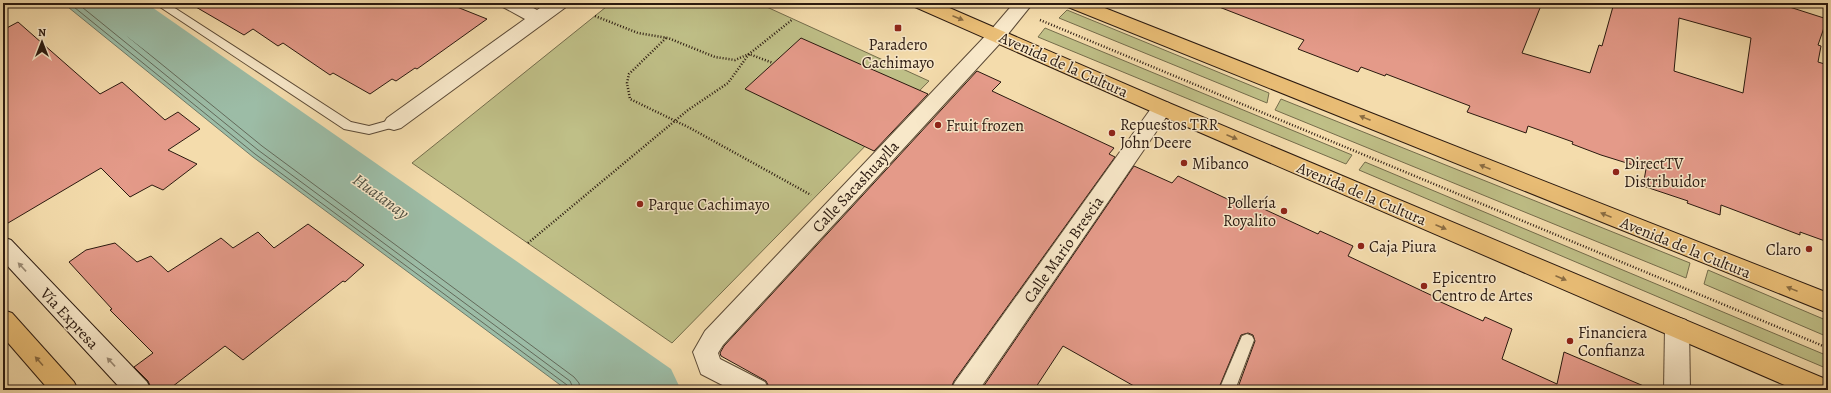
<svg xmlns="http://www.w3.org/2000/svg" width="1831" height="393" font-family="Alegreya,serif">
  <style>
    .green { fill: #bfbf87; stroke: #746c4b }
    .water { fill: #9cbca6; stroke: #6e7b6a }
    .lines { fill: none; stroke-linecap: round; stroke-linejoin: round }
    .shore { stroke: #636a5a; stroke-width: 1 }
    .river { fill: #9cbca6; fill-rule: evenodd }
    .building { fill: #e49a89; stroke: #2a190f; fill-rule: evenodd }
    .service-casing { stroke: #5c4a36; stroke-width: 2 }
    .minor-casing { stroke: #5c4a36; stroke-width: 2 }
    .secondary-casing { stroke: #2a190f; stroke-width: 2 }
    .primary-casing { stroke: #2a190f; stroke-width: 2 }
    .trunk-casing { stroke: #2a190f; stroke-width: 2 }
    .path { stroke: #2a190f; stroke-width: 2.5; stroke-dasharray: 1 2; stroke-linecap: butt }
    .service { fill: #f8e8c9; fill-rule: evenodd }
    .minor { fill: #f8e8c9; fill-rule: evenodd }
    .secondary { fill: #f8e8c9; fill-rule: evenodd }
    .primary { fill: #eabe76; fill-rule: evenodd }
    .trunk { fill: #eabe76; fill-rule: evenodd }
    .oneway { fill: #8a6c42 }
    .oneway2 { fill: #9b8b75 }
    .poi-dot { fill: #8f2418; stroke: #f8e8c9; stroke-width: 1.5 }
    .labels { text-anchor: middle; stroke-width: 3; stroke-linejoin: round; paint-order: stroke }
    .poi-label { font-size: 16px; fill: #2a190f; stroke: #f8e8c9; text-anchor: start }
    .street-label { font-size: 16px; fill: #2a190f; stroke: #f8e8c9 }
    .water-label { font-size: 17px; font-style: italic; fill: #525244; stroke: #f8e8c9 }
  </style>
  <rect width="100%" height="100%" fill="#f4dcac"/>
  <filter id="stains"><feTurbulence type="fractalNoise" baseFrequency=".005" numOctaves="4"/><feColorMatrix values="0 0 0 0 .2 0 0 0 0 .09 0 0 0 0 .02 0 0 0 .5 -.17"/></filter>
  <radialGradient id="worn" r=".72"><stop offset=".6" stop-color="#630" stop-opacity="0"/><stop offset="1" stop-color="#630" stop-opacity=".3"/></radialGradient>
  <g class="green">
    <polygon points="611,3 758,3 929,81 672,343 412,163"/>
    <polygon points="1067,10 1269,93 1267,103 1059,18"/>
    <polygon points="1045,28 1352,155 1346,164 1038,37"/>
    <polygon points="1281,99 1690,263 1686,278 1275,110"/>
    <polygon points="1365,162 1828,356 1828,369 1359,170"/>
    <polygon points="1708,270 1828,321 1828,337 1704,284"/>
  </g>
  <polygon class="water" points="63,3 114,3 648,390 567,390 253,157"/>
  <g class="lines">
    <g class="shore">
      <polyline points="69,3 255,154 567,385 569,390"/>
      <polyline points="77,3 258,150 570,381 574,390"/>
      <polyline points="107,3 111,12 633,390"/>
      <polyline points="112,3 114,8 642,390"/>
      <polyline points="580,390 579,383 574,377 262,146 127,36 127,33 130,33 623,390"/>
    </g>
    <polygon class="river" points="90,3 146,3 671,369 681,390 597,390 97,14"/>
  </g>
  <g class="building">
    <polygon points="189,3 447,3 487,19 417,69 415,68 396,81 392,79 370,94 333,73 330,75 283,43 278,46 253,29 244,35"/>
    <path d="M1215 3H1542L1522 53 1590 73 1599 45 1602 46 1614 3H1777L1827 19 1818 45 1821 46 1818 62 1828 65V200L1825 241 1800 232V235L1721 205 1720 215 1687 203 1688 201 1643 186 1646 169 1601 155 1572 144 1573 142 1528 126 1526 133 1467 112 1470 106 1386 74 1385 76 1361 67 1358 72 1298 49 1304 40 1214 5ZM1679 18 1751 38 1743 93 1674 71Z"/>
    <polygon points="18,22 100,94 122,82 165,120 178,112 200,129 168,150 197,164 163,190 152,185 130,197 101,168 3,226 3,30"/>
    <polygon points="801,38 862,65 928,94 874,151 745,89"/>
    <polygon points="977,71 1001,82 992,91 1114,148 1109,154 1115,157 954,381 950,390 774,390 769,387 766,381 721,356 720,353 724,346"/>
    <polygon points="1134,166 1172,183 1178,176 1238,204 1242,199 1318,234 1320,231 1353,246 1348,256 1435,297 1434,299 1483,321 1485,317 1512,329 1502,359 1557,384 1564,352 1653,390 1237,390 1255,341 1253,335 1248,333 1241,335 1218,390 1141,390 1063,346 1034,390 981,390"/>
    <polygon points="308,224 364,265 345,282 343,281 243,360 225,346 168,390 152,390 148,381 134,367 153,353 110,310 112,309 69,262 86,250 115,243 137,262 151,256 168,272 221,238 233,248 258,232 274,248"/>
  </g>
  <g class="lines">
    <defs>
      <g id="service">
        <polygon points="154,3 167,3 351,122 369,126 394,119 398,120 400,123 398,126 369,134 344,129"/>
        <polygon points="1247,334 1252,336 1254,340 1235,390 1219,390 1242,336"/>
      </g>
      <g id="minor">
        <polygon points="501,3 524,3 537,10 547,3 568,3 566,7 401,128 394,130 387,128 384,123 387,118 525,19 503,7"/>
        <polygon points="1014,3 1033,3 1004,39 723,345 718,353 720,359 765,382 769,390 732,390 701,374 693,352 705,331 990,31"/>
        <polygon points="1162,101 1169,103 1172,108 1169,113 979,390 951,390 955,382 1155,103"/>
        <polygon points="1677,317 1686,320 1689,327 1690,390 1664,390 1665,327 1668,320"/>
      </g>
      <polygon id="secondary" points="3,237 11,240 147,382 151,390 122,390 3,261"/>
      <polygon id="primary" points="3,310 12,313 74,382 78,390 49,390 3,337"/>
      <g id="trunk">
        <polygon points="913,3 938,3 1169,103 1828,380 1828,390 1796,390 1155,113 915,7"/>
        <polygon points="1066,3 1092,3 1828,293 1828,313 1068,7"/>
      </g>
    </defs>
    <use href="#service" class="service-casing"/>
    <use href="#minor" class="minor-casing"/>
    <use href="#secondary" class="secondary-casing"/>
    <use href="#primary" class="primary-casing"/>
    <use href="#trunk" class="trunk-casing"/>
    <g class="path">
      <polyline points="595,16 638,33 668,38 715,57 735,60 749,54 793,19"/>
      <polyline points="1040,20 1828,348"/>
      <polyline points="666,38 629,74 627,83 630,99 690,128 811,195"/>
      <polyline points="528,243 688,110 728,83 749,54 773,63"/>
    </g>
    <use href="#service" class="service"/>
    <use href="#minor" class="minor"/>
    <use href="#secondary" class="secondary"/>
    <use href="#primary" class="primary"/>
    <use href="#trunk" class="trunk"/>
  </g>
  <defs><path id="oneway-solid" d="M-6-.8H1V-3.2L6.5 0L1 3.2V.8H-6Z"/></defs>
  <g class="oneway">
    <use href="#oneway-solid" transform="translate(958 18) rotate(23)"/>
    <use href="#oneway-solid" transform="translate(1365 118) rotate(-158)"/>
    <use href="#oneway-solid" transform="translate(1232 137) rotate(23)"/>
    <use href="#oneway-solid" transform="translate(1485 167) rotate(-158)"/>
    <use href="#oneway-solid" transform="translate(1606 215) rotate(-158)"/>
    <use href="#oneway-solid" transform="translate(1441 227) rotate(23)"/>
    <use href="#oneway-solid" transform="translate(1561 278) rotate(23)"/>
    <use href="#oneway-solid" transform="translate(1792 289) rotate(-158)"/>
    <use href="#oneway-solid" transform="translate(39 361) rotate(-132)"/>
  </g>
  <g class="oneway2">
    <use href="#oneway-solid" transform="translate(22 267) rotate(-133)"/>
    <use href="#oneway-solid" transform="translate(111 362) rotate(-133)"/>
  </g>
  <g class="poi-dot">
    <rect x="894" y="24" width="8" height="8" rx="2"/>
    <circle cx="938" cy="125" r="4"/>
    <circle cx="1112" cy="133" r="4"/>
    <circle cx="1184" cy="163" r="4"/>
    <circle cx="1616" cy="172" r="4"/>
    <circle cx="640" cy="204" r="4"/>
    <circle cx="1284" cy="211" r="4"/>
    <circle cx="1361" cy="246" r="4"/>
    <circle cx="1809" cy="249" r="4"/>
    <circle cx="1424" cy="286" r="4"/>
    <circle cx="1570" cy="341" r="4"/>
  </g>
  <g class="labels">
    <g class="poi-label">
      <text x="898" y="50" text-anchor="middle">Paradero<tspan x="898" dy="18">Cachimayo</tspan></text>
      <text x="1120" y="130">Repuestos TRR<tspan x="1120" dy="18">John Deere</tspan></text>
      <text x="946" y="131">Fruit frozen</text>
      <text x="1192" y="169">Mibanco</text>
      <text x="1624" y="169">DirectTV<tspan x="1624" dy="18">Distribuidor</tspan></text>
      <text x="1276" y="208" text-anchor="end">Pollería<tspan x="1276" dy="18">Royalito</tspan></text>
      <text x="648" y="210">Parque Cachimayo</text>
      <text x="1369" y="252">Caja Piura</text>
      <text x="1801" y="255" text-anchor="end">Claro</text>
      <text x="1432" y="283">Epicentro<tspan x="1432" dy="18">Centro de Artes</tspan></text>
      <text x="1578" y="338">Financiera<tspan x="1578" dy="18">Confianza</tspan></text>
    </g>
    <g class="street-label">
      <text transform="translate(1064 64) rotate(24)" y="6">Avenida de la Cultura</text>
      <text transform="translate(855 186) rotate(-47)" y="6">Calle Sacashuaylla</text>
      <text transform="translate(1362 193) rotate(23)" y="6">Avenida de la Cultura</text>
      <text transform="translate(1686 247) rotate(22)" y="6">Avenida de la Cultura</text>
      <text transform="translate(1063 249) rotate(-55)" y="6">Calle Mario Brescia</text>
      <text transform="translate(70 318) rotate(47)" y="6">Vía Expresa</text>
    </g>
    <g class="water-label">
      <text transform="translate(381 196) rotate(36)" y="6">Huatanay</text>
    </g>
  </g>
  <rect width="1831" height="393" fill="none" stroke="#f4dcac" stroke-width="16"/>
  <rect x="4" y="4" width="1823" height="385" fill="none" stroke="#2a190f" stroke-width="2"/>
  <rect x="8" y="8" width="1815" height="377" fill="none" stroke="#2a190f"/>
  <g transform="translate(42 42)" stroke="#f8e8c9" stroke-width="3" paint-order="stroke">
  <path d="M0-3L7 15L0 10L-7 15Z" fill="#2a190f"/>
  <text y="-6" font-size="11" font-weight="bold" text-anchor="middle" fill="#2a190f">N</text>
  </g>
  <rect width="100%" height="100%" filter="url(#stains)"/>
  <rect width="100%" height="100%" fill="url(#worn)"/>
</svg>
